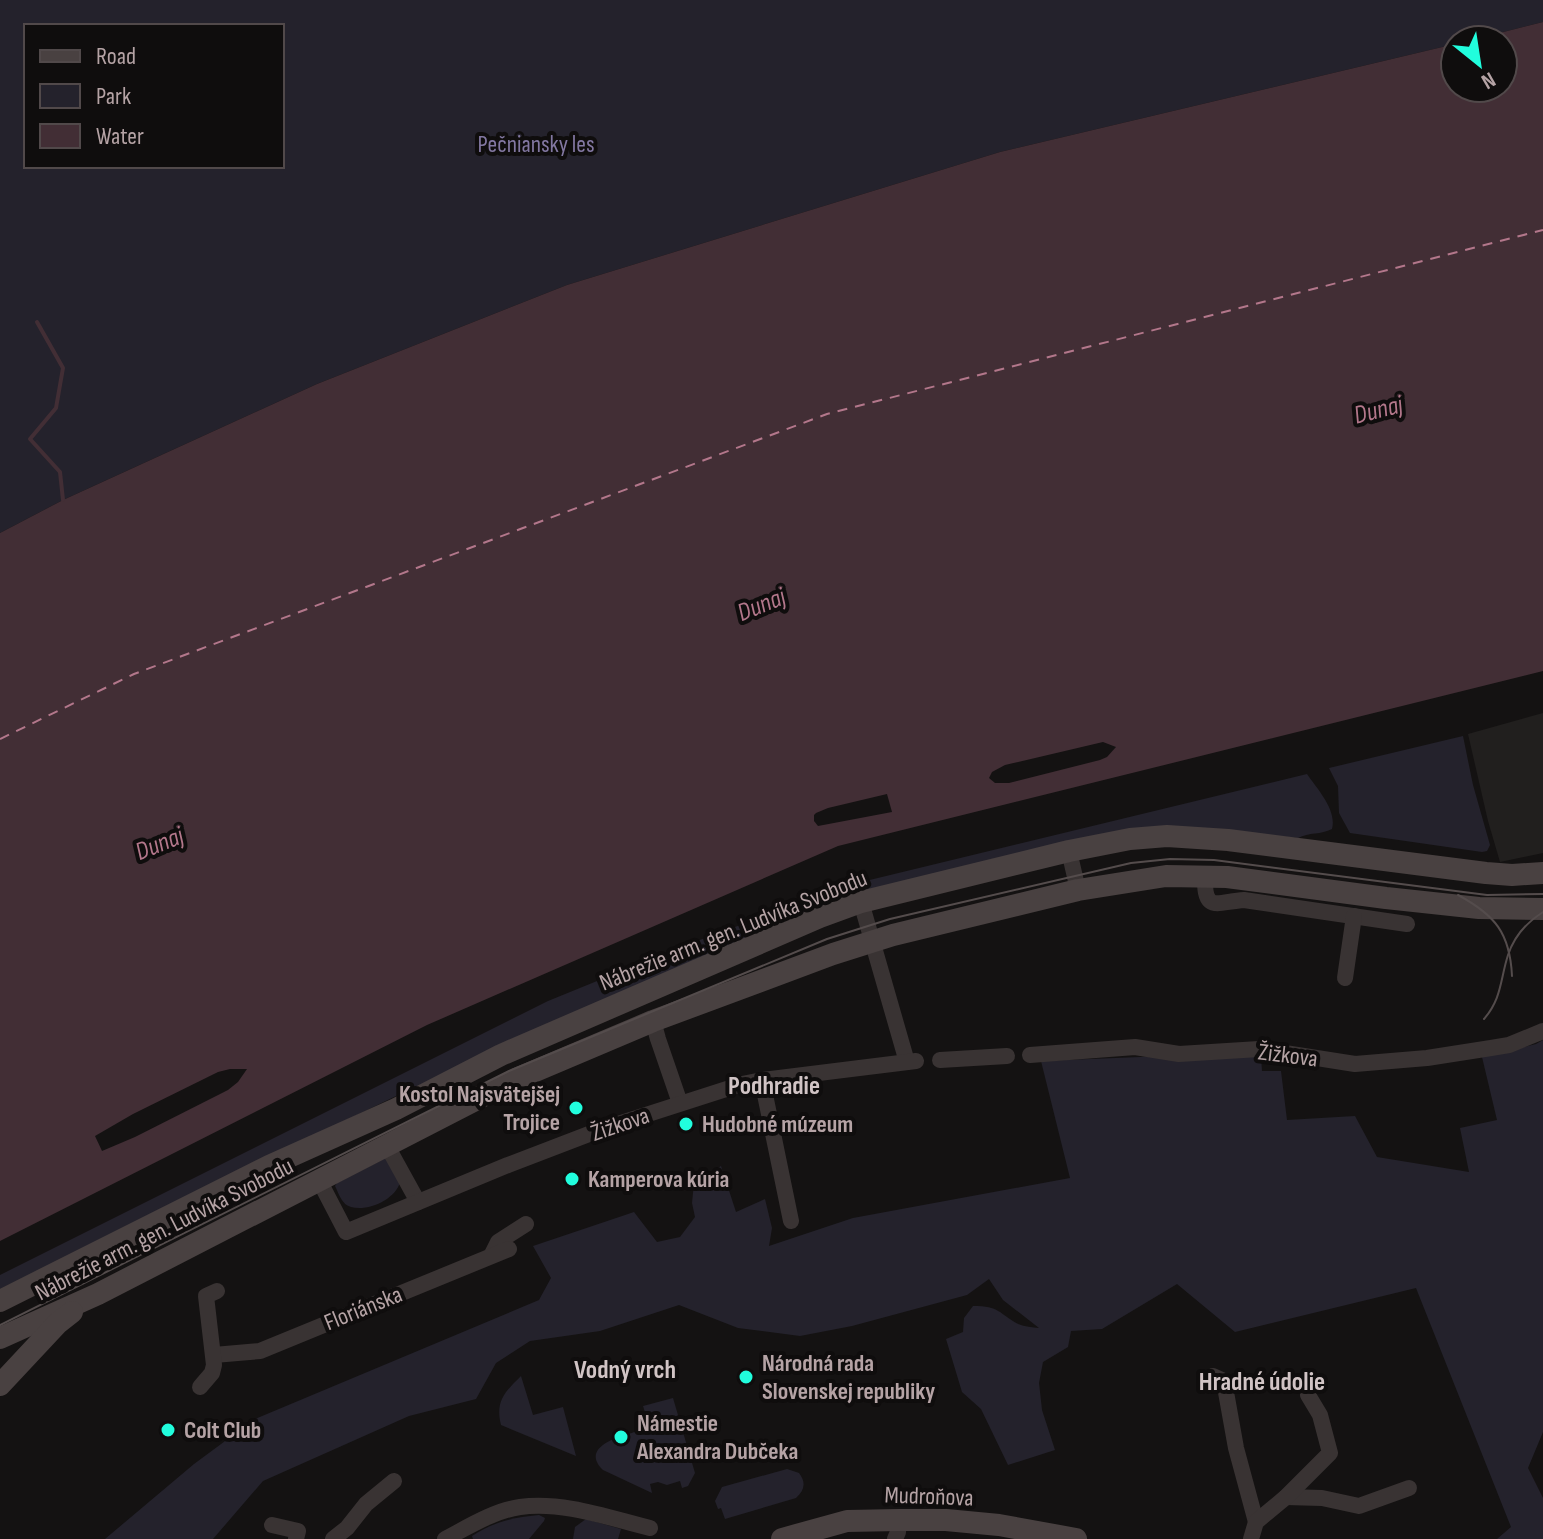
<svg xmlns="http://www.w3.org/2000/svg" width="1543" height="1539" font-family="'Sofia Sans Condensed',sans-serif">
  <style>
    .built { fill: #211f1e }
    .green { fill: #24222c; fill-rule: evenodd }
    .water { fill: #422e35 }
    .pier { fill: #141212 }
    .lines { fill: none; stroke-linecap: round; stroke-linejoin: round }
    .stream { stroke: #422e35; stroke-width: 4 }
    .ferry { stroke: #b3778b; stroke-width: 2; stroke-dasharray: 10 8; stroke-linecap: butt }
    .street { stroke: #393333; stroke-width: 16 }
    .secondary { stroke: #494141; stroke-width: 22 }
    .tram { stroke: #544c4c; stroke-width: 2 }
    .poi-dot { fill: #21fddd; stroke: #0f0d0d; stroke-width: 3 }
    .labels { text-anchor: middle; stroke-width: 8; stroke-linejoin: round; paint-order: stroke }
    .park-label { font-size: 24px; fill: #8378a2; stroke: #0f0d0d }
    .street-label { font-size: 24px; fill: #b5a3a5; stroke: #0f0d0d }
    .poi-label { font-size: 24px; font-weight: bold; fill: #b5a3a5; stroke: #0f0d0d; text-anchor: start }
    .water-label { font-size: 26px; font-style: italic; fill: #b3778b; stroke: #0f0d0d }
    .neighbourhood-label { font-size: 26px; font-weight: bold; fill: #d1c4c5; stroke: #0f0d0d }
  </style>
  <rect width="100%" height="100%" fill="#141212"/>
  <polygon class="built" points="1543,713 1543,853 1500,862 1488,821 1468,734"/>
  <g class="green">
    <path d="M0 0H1543V22L1472 40H1455V44L1000 152 567 285 317 384 63 500 0 533ZM26 26H282V166H26Z"/>
    <polygon points="1463,736 1473,785 1490,845 1487,851 1482,852 1350,833 1339,813 1338,786 1329,768"/>
    <path d="M1307 774C1318 790 1337 810 1332 829 1321 835 1309 832 1298 838L1171 826 1078 839 602 1001 398 1095 0 1289V1275L548 1001 678 948 849 885Z"/>
    <path d="M1543 1040V1432L1528 1468 1543 1498V1539H1497L1511 1527 1416 1288 1235 1332 1177 1284 1102 1329 1071 1331 1068 1347 1043 1362 1039 1383 1042 1410 1055 1450 1008 1465 981 1409 962 1392 946 1339 963 1332 964 1318 973 1306C1000 1306 998 1313 1018 1324 1025 1327 1032 1327 1039 1328L1003 1300 989 1279 967 1295 852 1326 800 1336 738 1328 679 1305 600 1331 530 1341 496 1363 476 1399 409 1416 263 1481 213 1539H105L194 1464 255 1419 539 1300 551 1278 533 1246 634 1212 657 1242 680 1237 695 1217 692 1203 694 1183 721 1166 736 1212 765 1199 772 1228 769 1246 853 1218 1070 1178 1041 1061 1165 1056 1261 1057 1262 1071H1281L1287 1120 1355 1116 1377 1157 1469 1172 1460 1128 1497 1120 1482 1057 1536 1044Z"/>
    <path d="M388 1157 400 1182C396 1199 368 1212 351 1207 342 1205 339 1194 335 1186L337 1183Z"/>
    <path d="M521 1376 533 1415 563 1407 576 1456 501 1425C495 1401 505 1392 521 1376Z"/>
    <path d="M673 1398 695 1473 688 1486 682 1488 680 1481 667 1485 658 1482 650 1484 652 1493 603 1470C576 1443 633 1433 650 1428L643 1406Z"/>
    <path d="M787 1469 799 1473C806 1482 805 1490 796 1498L725 1519 721 1508 718 1509 715 1501 722 1487Z"/>
    <path d="M539 1515 545 1518 544 1521 529 1539H473L472 1536C496 1521 511 1518 539 1515Z"/>
    <polygon points="586,1519 621,1529 618,1539 573,1539 575,1527"/>
  </g>
  <polygon class="water" points="1543,22 1543,671 838,846 427,1025 0,1241 0,533 63,500 317,384 567,285 1000,152 1455,44 1455,88 1503,88 1503,40 1472,40"/>
  <g class="pier">
    <polygon points="1103,742 1116,747 1107,757 1100,760 1009,783 995,783 989,778 992,772 1005,765"/>
    <polygon points="887,794 892,812 818,826 814,821 814,815 816,813 828,808"/>
    <polygon points="230,1069 247,1069 238,1082 228,1090 135,1137 102,1151 95,1136 133,1114 218,1072"/>
  </g>
  <g class="lines">
    <polyline class="stream" points="37,322 63,368 56,408 30,439 60,472 63,500"/>
    <polyline class="ferry" points="0,739 134,674 827,414 1543,230"/>
    <g class="street">
      <polyline points="1069,851 1078,890"/>
      <path d="M1205 875C1204 914 1216 902 1244 900L1407 924"/>
      <polyline points="861,902 907,1062"/>
      <polyline points="1345,978 1354,916"/>
      <polyline points="653,1021 658,1039 680,1103"/>
      <polyline points="1030,1055 1135,1047 1179,1054 1259,1049 1355,1064 1427,1058 1491,1048 1509,1045 1543,1031"/>
      <polyline points="940,1060 1007,1056"/>
      <polyline points="762,1080 791,1221"/>
      <polyline points="386,1144 418,1202"/>
      <polyline points="319,1180 346,1232 508,1165 602,1129 742,1084 762,1080 916,1061"/>
      <polyline points="491,1256 498,1242 526,1224"/>
      <polyline points="214,1355 260,1351 509,1249"/>
      <polyline points="1213,1376 1224,1381 1236,1448 1256,1522"/>
      <polyline points="200,1387 212,1373 214,1365 206,1296 217,1291"/>
      <polyline points="1286,1497 1322,1498 1359,1506 1409,1488"/>
      <polyline points="272,1525 298,1531 296,1539"/>
      <polyline points="333,1539 347,1528 366,1504 394,1481"/>
      <path d="M445 1539C468 1527 493 1511 520 1507 563 1501 609 1518 650 1528"/>
      <polyline points="895,1539 898,1532 899,1520"/>
      <polyline points="1251,1539 1256,1522 1286,1497 1330,1453 1320,1415 1308,1395"/>
    </g>
    <g class="secondary">
      <polyline points="0,1301 269,1166 396,1109 501,1055 820,917 861,902 1069,851 1130,839 1167,836 1228,840 1486,873 1512,875 1543,873"/>
      <polyline points="0,1338 98,1294 516,1079 653,1021 833,954 893,935 1078,890 1166,876 1227,877 1386,898 1479,908 1543,909"/>
      <polyline points="0,1385 58,1323 72,1312"/>
      <polyline points="782,1539 847,1521 899,1520 946,1520 999,1525 1076,1539"/>
    </g>
    <g class="tram">
      <path d="M1458 895C1495 915 1510 933 1512 976"/>
      <path d="M1484 1019C1502 998 1500 980 1508 955 1514 937 1527 922 1543 912"/>
      <polyline points="0,1325 509,1071 827,939 890,919 1131,863 1170,859 1214,860 1487,895 1543,894"/>
    </g>
  </g>
  <g class="poi-dot">
    <circle cx="576" cy="1108" r="8"/>
    <circle cx="686" cy="1124" r="8"/>
    <circle cx="572" cy="1179" r="8"/>
    <circle cx="746" cy="1377" r="8"/>
    <circle cx="168" cy="1430" r="8"/>
    <circle cx="621" cy="1437" r="8"/>
  </g>
  <g class="labels">
    <g class="park-label">
      <text x="536" y="152">Pečniansky les</text>
    </g>
    <g class="street-label">
      <text transform="translate(733 930) rotate(-22)" y="8">Nábrežie arm. gen. Ludvíka Svobodu</text>
      <text transform="translate(1288 1055) rotate(7)" y="8">Žižkova</text>
      <text transform="translate(620 1124) rotate(-19)" y="8">Žižkova</text>
      <text transform="translate(164 1229) rotate(-27)" y="8">Nábrežie arm. gen. Ludvíka Svobodu</text>
      <text transform="translate(363 1308) rotate(-22)" y="8">Floriánska</text>
      <text transform="translate(929 1496) rotate(2)" y="8">Mudroňova</text>
    </g>
    <g class="poi-label">
      <text x="560" y="1102" text-anchor="end">Kostol Najsvätejšej<tspan x="560" dy="28">Trojice</tspan></text>
      <text x="702" y="1132">Hudobné múzeum</text>
      <text x="588" y="1187">Kamperova kúria</text>
      <text x="762" y="1371">Národná rada<tspan x="762" dy="28">Slovenskej republiky</tspan></text>
      <text x="637" y="1431">Námestie<tspan x="637" dy="28">Alexandra Dubčeka</tspan></text>
      <text x="184" y="1438">Colt Club</text>
    </g>
    <g class="water-label">
      <text transform="translate(1378 409) rotate(-14)" y="9">Dunaj</text>
      <text transform="translate(761 604) rotate(-22)" y="9">Dunaj</text>
      <text transform="translate(159 843) rotate(-22)" y="9">Dunaj</text>
    </g>
    <g class="neighbourhood-label">
      <text x="774" y="1094">Podhradie</text>
      <text x="625" y="1378">Vodný vrch</text>
      <text x="1262" y="1390">Hradné údolie</text>
    </g>
  </g>
  <rect x="24" y="24" width="260" height="144" fill="#0f0d0d" stroke="#51494a" stroke-width="2"/>
  <rect x="40" y="50" width="40" height="12" fill="#494141" stroke="#51494a" stroke-width="2"/>
  <text x="96" y="64" font-size="24" fill="#b5a3a5">Road</text>
  <rect x="40" y="84" width="40" height="24" fill="#24222c" stroke="#51494a" stroke-width="2"/>
  <text x="96" y="104" font-size="24" fill="#b5a3a5">Park</text>
  <rect x="40" y="124" width="40" height="24" fill="#422e35" stroke="#51494a" stroke-width="2"/>
  <text x="96" y="144" font-size="24" fill="#b5a3a5">Water</text>
  <g transform="translate(1479 64) rotate(150)"><circle r="38" fill="#0f0d0d" stroke="#51494a" stroke-width="2"/>
  <path d="M0-6L14 30L0 20L-14 30Z" fill="#21fddd"/>
  <text y="-12" font-size="22" font-weight="bold" text-anchor="middle" fill="#b5a3a5">N</text>
  </g>
</svg>
